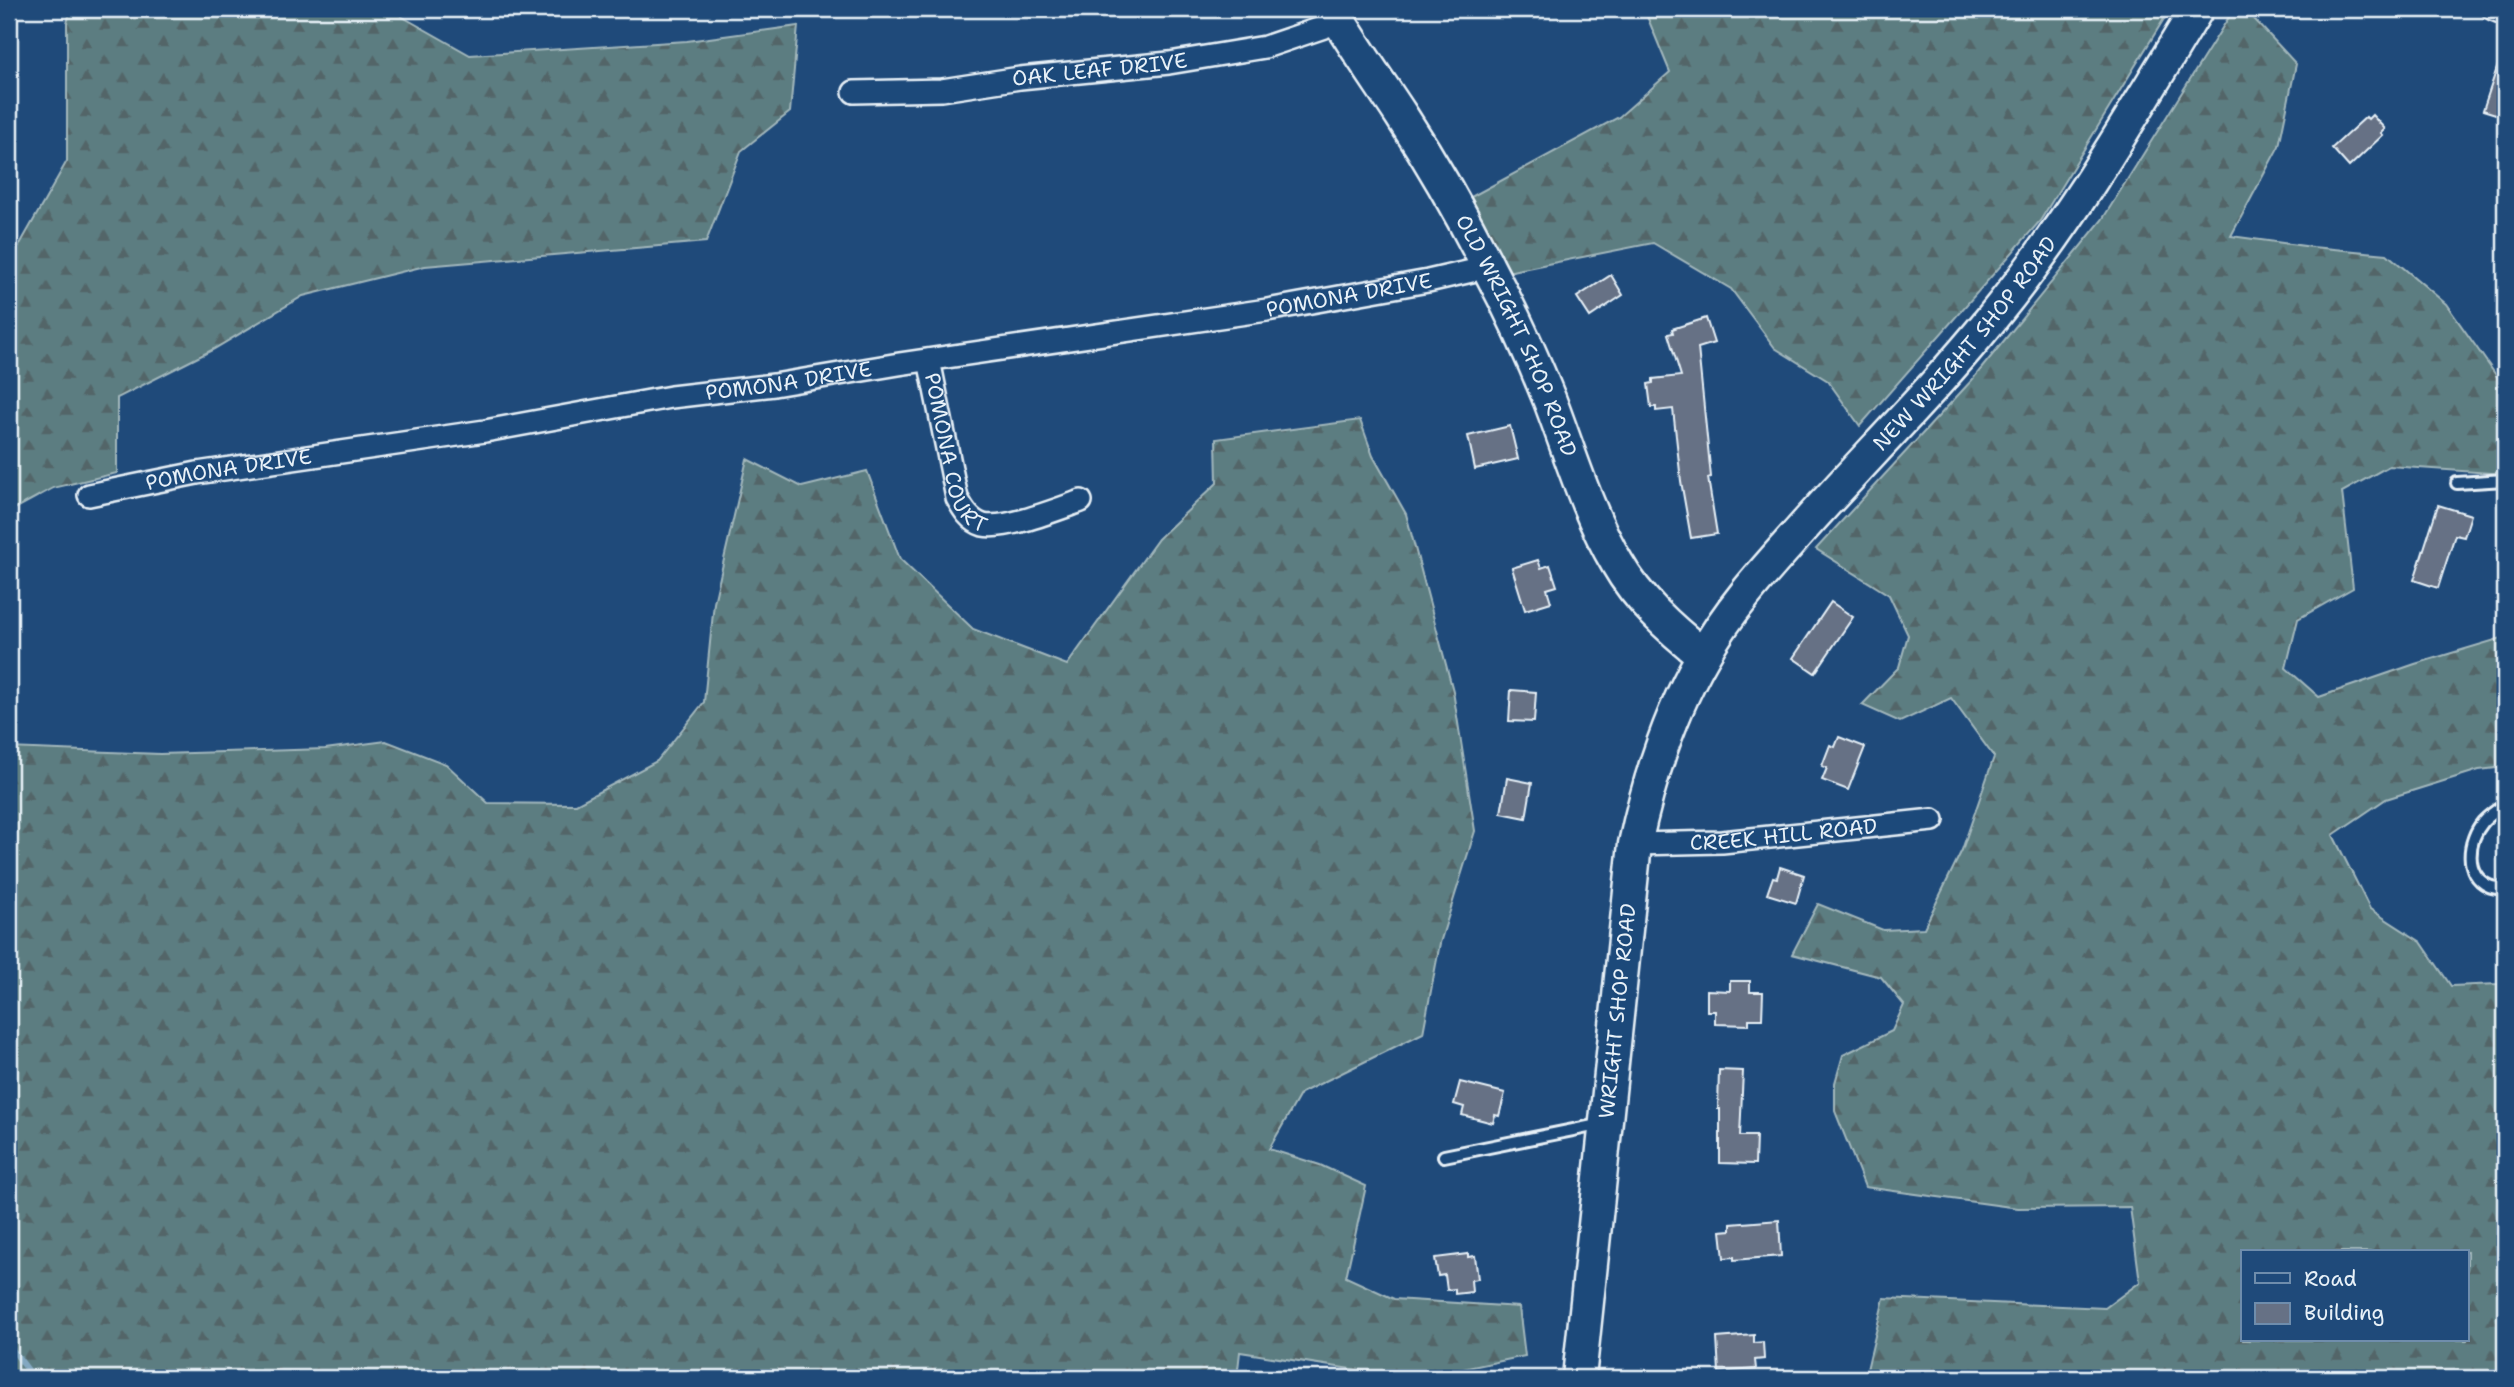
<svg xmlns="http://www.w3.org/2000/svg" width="2514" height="1387" font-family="'Shantell Sans',sans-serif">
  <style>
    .forest { fill: url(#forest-firs); stroke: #a2b7bc; stroke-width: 2; fill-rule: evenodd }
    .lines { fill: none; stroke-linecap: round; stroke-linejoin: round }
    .stream { stroke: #83a8c1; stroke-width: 6 }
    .building { fill: #667185; stroke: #e8f1f8; stroke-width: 2 }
    .lane-casing { stroke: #e8f1f8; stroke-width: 16 }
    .street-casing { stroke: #e8f1f8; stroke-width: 26 }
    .secondary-casing { stroke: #e8f1f8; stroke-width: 37 }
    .lane { stroke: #1f4a7a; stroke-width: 10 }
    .street { stroke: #1f4a7a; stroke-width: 21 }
    .secondary { stroke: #1f4a7a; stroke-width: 32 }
    .labels { text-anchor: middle; stroke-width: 7; stroke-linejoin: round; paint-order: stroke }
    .street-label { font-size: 21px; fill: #e8f1f8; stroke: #1f4a7a }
  </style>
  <defs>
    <pattern id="forest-firs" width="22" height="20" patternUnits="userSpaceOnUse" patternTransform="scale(1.75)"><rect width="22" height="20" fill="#5c7d81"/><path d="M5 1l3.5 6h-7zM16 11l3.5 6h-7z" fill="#526568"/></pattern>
  </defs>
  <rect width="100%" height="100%" fill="#1f4a7a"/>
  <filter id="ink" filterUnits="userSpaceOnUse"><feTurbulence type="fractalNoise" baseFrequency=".0143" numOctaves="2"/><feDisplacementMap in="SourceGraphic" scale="14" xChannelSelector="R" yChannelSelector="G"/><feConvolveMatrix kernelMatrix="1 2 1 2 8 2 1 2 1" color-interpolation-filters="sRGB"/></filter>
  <g filter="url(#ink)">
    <g class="forest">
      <polygon points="71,9 401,9 401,16 470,55 687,41 798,26 790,112 741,151 706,242 425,266 303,296 214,349 117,398 117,473 53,488 9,512 9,246 19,246 67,161 67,23"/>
      <polygon points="1644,9 2170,9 2040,221 1860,426 1828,381 1775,348 1731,289 1653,243 1507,272 1471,197 1619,117 1670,72"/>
      <path d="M2234 9H2245L2296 64 2279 146 2231 236 2312 247 2387 254 2446 304 2505 388V474L2389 466 2342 492 2353 588 2298 619 2286 668 2319 697 2415 664 2505 637V767L2479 770 2386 799 2333 835 2370 909 2421 942 2451 986 2499 984 2505 979V1378H1865L1884 1298 2105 1308 2140 1282 2130 1207 2018 1208 1865 1187 1835 1111V1083L1843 1055 1892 1031 1904 1005 1881 977 1792 954 1818 904 1883 930 1924 928 1962 850 1994 757 1951 698 1900 722 1862 705 1899 667 1908 635 1889 595 1816 549 1972 380 2102 220ZM2243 1252H2467V1340H2243Z"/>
      <polygon points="1360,420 1373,456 1406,514 1453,691 1475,831 1440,943 1423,1033 1301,1093 1269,1149 1320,1165 1366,1186 1346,1277 1394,1299 1519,1307 1525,1356 1420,1378 1409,1378 1240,1352 1237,1378 9,1378 9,748 160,754 325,749 386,741 446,764 488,803 576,804 657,761 704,702 714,603 747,459 802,487 867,471 900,559 973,629 1067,665 1158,539 1217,483 1216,439"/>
    </g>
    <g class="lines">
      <polyline class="stream" points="9,1345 34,1378"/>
    </g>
    <g class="building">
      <polygon points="2502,53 2505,54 2505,117 2483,110"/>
      <polygon points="2372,115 2385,129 2381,133 2383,135 2349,167 2332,148 2366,117 2368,119"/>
      <polygon points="1611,275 1623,295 1590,317 1577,297"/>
      <polygon points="1706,318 1714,343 1698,348 1711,477 1708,478 1717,534 1691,538 1681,481 1673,409 1656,411 1656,407 1651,407 1648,384 1653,383 1653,379 1681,376 1668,334 1673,333 1672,329"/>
      <polygon points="1510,426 1518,459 1475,469 1468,436"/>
      <polygon points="2438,505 2471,515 2464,537 2455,535 2438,588 2414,580"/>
      <polygon points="1538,560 1541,568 1550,565 1557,586 1547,589 1551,602 1525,610 1512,568"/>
      <polygon points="1831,602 1853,617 1815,673 1793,658"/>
      <polygon points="1511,690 1536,692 1534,722 1509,721"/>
      <polygon points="1839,737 1865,747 1848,790 1822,780 1827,768 1822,766 1830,745 1835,747"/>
      <polygon points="1507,778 1532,783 1526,818 1501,813"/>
      <polygon points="1780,867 1804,875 1796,903 1767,894 1773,877 1777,878"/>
      <polygon points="1730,981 1750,981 1750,992 1763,992 1762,1019 1749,1019 1749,1025 1715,1024 1715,1011 1707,1011 1707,990 1730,991"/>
      <polygon points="1719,1070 1743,1071 1740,1136 1756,1136 1755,1164 1720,1163 1720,1109 1718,1109"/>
      <polygon points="1460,1082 1505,1093 1499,1116 1495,1115 1493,1123 1462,1115 1464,1107 1454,1104"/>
      <polygon points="1779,1220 1781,1256 1734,1260 1734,1257 1724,1258 1721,1231 1731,1230 1731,1224"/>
      <polygon points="1468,1254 1468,1257 1475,1256 1478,1279 1471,1280 1472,1292 1455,1294 1455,1289 1447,1290 1445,1275 1438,1276 1435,1258"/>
      <polygon points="1754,1335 1754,1343 1763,1342 1764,1359 1755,1360 1756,1369 1719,1372 1717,1338"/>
    </g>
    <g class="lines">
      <defs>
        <g id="lane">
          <polyline points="2457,483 2505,480"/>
          <path d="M2505 804C2498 810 2489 815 2483 822 2468 840 2463 874 2489 886 2493 888 2500 888 2505 889"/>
          <polyline points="1444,1156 1603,1124"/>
        </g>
        <g id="street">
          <polyline points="2493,9 2505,14"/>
          <path id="s1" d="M854 92 942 90 1020 78 1169 63 1265 47 1339 22"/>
          <path id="s2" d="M929 360 957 498C963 509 970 521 983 525 1006 530 1058 509 1081 501"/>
          <path id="s3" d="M89 495 197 473 485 431 671 397 774 385 899 364 1267 310 1428 281 1489 267"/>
          <path id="s4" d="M1635 844 1722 842 1933 820"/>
        </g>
        <g id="secondary">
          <path id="s5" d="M1332 9C1353 45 1378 80 1401 115 1433 164 1462 215 1488 267 1511 310 1532 356 1550 401 1571 456 1587 512 1617 563 1638 600 1670 629 1703 655"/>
          <path id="s6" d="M1579 1378 1635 844C1649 778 1669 715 1703 656 1729 609 1765 570 1800 531 1864 459 1932 392 1992 318 2072 220 2132 116 2197 9"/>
        </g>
      </defs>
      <use href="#lane" class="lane-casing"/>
      <use href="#street" class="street-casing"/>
      <use href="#secondary" class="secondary-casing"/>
      <use href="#lane" class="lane"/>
      <use href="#street" class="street"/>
      <use href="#secondary" class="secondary"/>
    </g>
  </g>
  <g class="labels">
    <g class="street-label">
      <text dy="7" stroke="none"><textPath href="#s1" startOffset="247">OAK LEAF DRIVE</textPath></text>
      <text dy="7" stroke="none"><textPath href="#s3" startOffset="1276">POMONA DRIVE</textPath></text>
      <text dy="7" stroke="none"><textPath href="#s5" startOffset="376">OLD WRIGHT SHOP ROAD</textPath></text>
      <text dy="7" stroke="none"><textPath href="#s6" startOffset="1146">NEW WRIGHT SHOP ROAD</textPath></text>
      <text dy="7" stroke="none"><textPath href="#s3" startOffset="709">POMONA DRIVE</textPath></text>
      <text dy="7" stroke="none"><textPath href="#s2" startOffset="98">POMONA COURT</textPath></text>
      <text dy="7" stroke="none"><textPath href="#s3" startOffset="142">POMONA DRIVE</textPath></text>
      <text dy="7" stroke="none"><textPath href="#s4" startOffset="149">CREEK HILL ROAD</textPath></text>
      <text dy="7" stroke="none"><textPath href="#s6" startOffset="369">WRIGHT SHOP ROAD</textPath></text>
    </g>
  </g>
  <rect width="2514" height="1387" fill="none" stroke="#1f4a7a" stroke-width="35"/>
  <rect x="18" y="18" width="2479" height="1352" fill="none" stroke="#e8f1f8" stroke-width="2.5" filter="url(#ink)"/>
  <rect x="2241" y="1250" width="228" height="91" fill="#1f4a7a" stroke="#6f8dac" stroke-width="2"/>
  <rect x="2255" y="1273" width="35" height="10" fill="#1f4a7a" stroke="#6f8dac" stroke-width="2"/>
  <text x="2304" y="1286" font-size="21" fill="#e8f1f8">Road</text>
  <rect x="2255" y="1303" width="35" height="21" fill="#667185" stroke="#6f8dac" stroke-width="2"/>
  <text x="2304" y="1320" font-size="21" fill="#e8f1f8">Building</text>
</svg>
